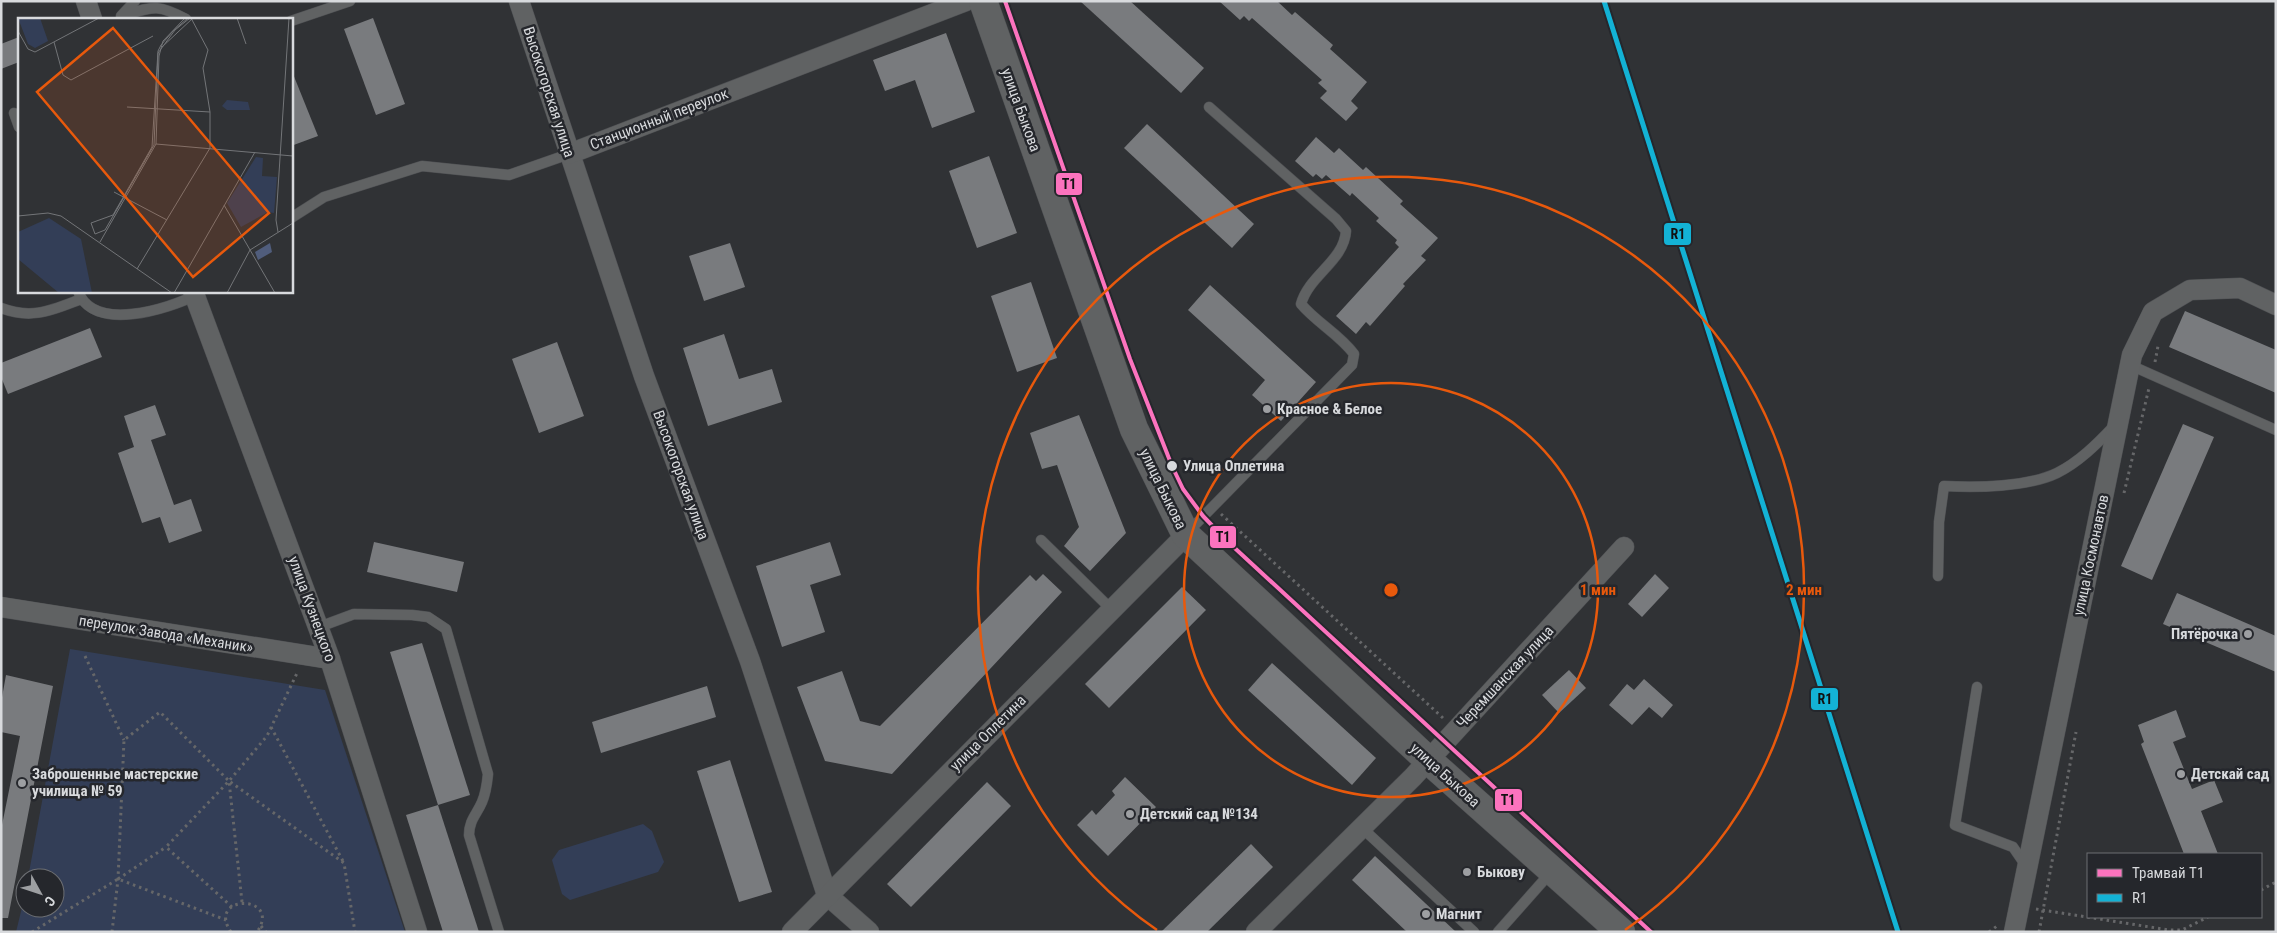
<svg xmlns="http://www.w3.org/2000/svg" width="2277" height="933" font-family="'Roboto Condensed',sans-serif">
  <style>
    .green { fill: #333e57 }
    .building { fill: #797b7e }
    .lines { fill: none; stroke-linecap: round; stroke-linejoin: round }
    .lane-casing { stroke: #4e5053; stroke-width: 11 }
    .street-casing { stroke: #4e5053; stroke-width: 21 }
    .secondary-casing { stroke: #4e5053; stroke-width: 29 }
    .path { stroke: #666769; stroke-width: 3; stroke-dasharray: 2.5 4; stroke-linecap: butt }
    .lane { stroke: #606263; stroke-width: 10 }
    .street { stroke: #606263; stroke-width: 20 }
    .secondary { stroke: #606263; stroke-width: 28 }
    .rail-1-casing { stroke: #25272c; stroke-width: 9 }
    .rail-1 { stroke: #13b2d5; stroke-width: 5 }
    .tram-1-casing { stroke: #25272c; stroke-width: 8 }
    .tram-1 { stroke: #fc73be; stroke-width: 4 }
    .ring { fill: none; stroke: #e8590c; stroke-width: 2.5 }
    .poi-dot { fill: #9d9fa2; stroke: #25272c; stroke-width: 2 }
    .stop-dot { fill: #d8dadd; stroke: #25272c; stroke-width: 2 }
    .labels { text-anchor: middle; stroke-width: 5; stroke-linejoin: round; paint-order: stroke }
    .street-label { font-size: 15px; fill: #d8dadd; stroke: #25272c }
    .poi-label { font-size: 15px; font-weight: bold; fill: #d8dadd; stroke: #25272c; text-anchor: start }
    .stop-label { font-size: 15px; font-weight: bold; fill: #d8dadd; stroke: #25272c; text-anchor: start }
    .inset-road { fill: none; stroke: #737578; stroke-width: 1 }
    .view { fill: #e8590c; fill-opacity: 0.15; stroke: #e8590c; stroke-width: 2.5 }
    .inset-edge { fill: none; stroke: #d8dadd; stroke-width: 2.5 }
    .centre { fill: #e8590c; stroke: #25272c; stroke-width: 2.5 }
    .ring-label { font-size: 15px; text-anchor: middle; font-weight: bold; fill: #e8590c; stroke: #25272c; stroke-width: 5; stroke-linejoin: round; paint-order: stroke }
    .line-badge { stroke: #25272c; stroke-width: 2 }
    .pale-badge-label { font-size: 14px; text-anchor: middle; font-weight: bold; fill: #111 }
  </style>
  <rect width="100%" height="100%" fill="#303235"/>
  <g class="green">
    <polygon points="70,649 325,690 405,932 16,932 25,895 25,908 55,908 55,878 28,878"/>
    <polygon points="643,824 652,831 664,862 658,872 570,900 562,894 552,860 559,850"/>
  </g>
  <g class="building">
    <polygon points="1080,1 1130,1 1204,68 1181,93"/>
    <polygon points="1219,1 1277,1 1292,15 1295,12 1333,45 1330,49 1367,82 1351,101 1358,108 1346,121 1320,98 1327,91 1318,83 1322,80 1252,18 1249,21 1244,16 1240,20"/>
    <polygon points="373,18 405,104 376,115 344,29"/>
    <polygon points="946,33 975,112 932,128 915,80 885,91 873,60"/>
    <polygon points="19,37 19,62 1,69 1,44"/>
    <polygon points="291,69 318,136 291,146"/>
    <polygon points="1147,124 1254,224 1232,248 1124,148"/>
    <polygon points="1316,137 1334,153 1339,148 1363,170 1366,167 1403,201 1400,204 1438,238 1421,256 1426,260 1403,284 1405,286 1370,326 1366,322 1356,334 1336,316 1399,247 1395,243 1397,240 1376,221 1379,218 1352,193 1350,196 1326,175 1322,179 1316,174 1313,177 1295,161"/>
    <polygon points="989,156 1017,233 977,248 949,171"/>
    <polygon points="730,243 745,287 704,301 689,256"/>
    <polygon points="1031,282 1057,358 1017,372 991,296"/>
    <polygon points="1210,285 1316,382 1281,421 1252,395 1265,380 1188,310"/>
    <polygon points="2185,311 2276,350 2276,393 2169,347"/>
    <polygon points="90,328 102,357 8,394 1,377 1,363"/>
    <polygon points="724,334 739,379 772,369 782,402 708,426 683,348"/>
    <polygon points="557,342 584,416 539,433 512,359"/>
    <polygon points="155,405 166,435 151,440 174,505 191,499 202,531 169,543 160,517 142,523 118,453 134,447 124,416"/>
    <polygon points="1079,415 1126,533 1090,571 1064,546 1079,527 1057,465 1042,469 1030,433"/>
    <polygon points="2183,424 2214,437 2152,580 2121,566"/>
    <polygon points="374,542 464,562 457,592 367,572"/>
    <polygon points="830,542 841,575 810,585 825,632 782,647 756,566"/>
    <polygon points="1043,574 1062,592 892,774 825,761 797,687 842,671 860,721 880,726 1030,575 1036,581"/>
    <polygon points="1655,574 1669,588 1642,617 1628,604"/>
    <polygon points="1182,587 1206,610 1109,708 1085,684"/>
    <polygon points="2177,593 2276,636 2276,672 2163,624"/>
    <polygon points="422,643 470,795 438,805 390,652"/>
    <polygon points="1272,663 1376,758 1352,785 1248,690"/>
    <polygon points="1569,670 1586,688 1559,713 1542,695"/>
    <polygon points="6,675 53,686 8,918 1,918 1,830 20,736 1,732 1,703"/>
    <polygon points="1644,679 1673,705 1662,718 1649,707 1632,725 1609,705 1627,684 1634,690"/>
    <polygon points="707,686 716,717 601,753 592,722"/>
    <polygon points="2176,710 2186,737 2173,742 2192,789 2214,780 2223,802 2201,811 2218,854 2184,854 2141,744 2144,742 2138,725"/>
    <polygon points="730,760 772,892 739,902 697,771"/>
    <polygon points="1125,777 1156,807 1108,856 1077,825 1092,810 1096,815 1115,795 1112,791"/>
    <polygon points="987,782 1011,806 911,907 887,884"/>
    <polygon points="438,805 479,932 443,932 406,815"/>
    <polygon points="1251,844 1273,867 1207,932 1161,932"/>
    <polygon points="1375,856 1456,932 1407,932 1352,880"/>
  </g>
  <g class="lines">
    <defs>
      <g id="lane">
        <path d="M135 1 121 16C153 7 156 3 186 19"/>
        <polyline points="291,21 350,1"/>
        <polyline points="14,113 19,127"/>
        <polyline points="291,218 324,197 422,166 509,175 569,154"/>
        <path d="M78 291C93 333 168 309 196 295"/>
        <path d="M1 308C32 320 52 310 81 299"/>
        <polyline points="2130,365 2276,430"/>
        <path d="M1186 534 1352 365 1354 354C1339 334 1317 323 1301 304 1309 275 1344 261 1346 231L1336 219 1209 107"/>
        <polyline points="1041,540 1111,609"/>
        <path d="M1938 576 1939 522 1944 486C1976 488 2028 487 2057 473 2079 462 2097 444 2114 426"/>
        <path d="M319 627 354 614 412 615 428 617 446 629 488 774C487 784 486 793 482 802 477 814 469 820 469 835L499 932"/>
        <polyline points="1977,687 1955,825 2013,847 2026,866"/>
        <polyline points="1361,827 1474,932"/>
        <polyline points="1498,932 1552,871"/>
      </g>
      <g id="street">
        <polyline points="86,1 92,19"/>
        <polyline points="519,1 644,376 750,661 827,895 869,932"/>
        <polyline points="569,154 966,1"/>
        <polyline points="193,291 330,659 417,932"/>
        <polyline points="1,607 330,659"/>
        <polyline points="792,932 1186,535"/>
        <polyline points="1256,932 1413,777 1624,547"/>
        <polyline points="2014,932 2132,355 2153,312 2190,290 2240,288 2276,305"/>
      </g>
      <polyline id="secondary" points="983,1 1134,429 1186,535 1428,760 1621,932"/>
    </defs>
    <use href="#lane" class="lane-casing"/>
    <use href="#street" class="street-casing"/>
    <use href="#secondary" class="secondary-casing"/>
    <g class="path">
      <polyline points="2155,362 2158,346"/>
      <polyline points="2124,493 2149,388"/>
      <polyline points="1221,514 1443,718"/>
      <polyline points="85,656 124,740"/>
      <polyline points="271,727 344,863"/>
      <polyline points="118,879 166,847"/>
      <polyline points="2261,890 2276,882"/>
      <polyline points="242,902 229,781 344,863 355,932"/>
      <polyline points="232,907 166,847 229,781 267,736 298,671"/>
      <polyline points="2036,909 2169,930 2182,930 2208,917"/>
      <polyline points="261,926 266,932"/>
      <polyline points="32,932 118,879 226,920"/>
      <polyline points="112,932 118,879 124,740 160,712 229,781"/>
      <path d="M231 932C205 894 283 894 257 932"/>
      <polyline points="1989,932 1997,926"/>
      <polyline points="2039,932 2076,732"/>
    </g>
    <use href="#lane" class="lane"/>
    <use href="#street" class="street"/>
    <use href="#secondary" class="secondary"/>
    <defs>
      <polyline id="rail-1" points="1604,1 1898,932"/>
    </defs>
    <use href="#rail-1" class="rail-1-casing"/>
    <use href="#rail-1" class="rail-1"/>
    <defs>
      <polyline id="tram-1" points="1005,1 1130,359 1172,466 1183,489 1203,516 1226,540 1651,932"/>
    </defs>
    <use href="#tram-1" class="tram-1-casing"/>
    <use href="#tram-1" class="tram-1"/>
  </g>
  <g class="ring">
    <circle cx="1391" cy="590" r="207"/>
    <path d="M1157 930A413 413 0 1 1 1625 930"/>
  </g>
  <g class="poi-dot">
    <circle cx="1267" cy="409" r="5"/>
    <circle cx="2248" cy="634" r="5"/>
    <circle cx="2181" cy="774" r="5"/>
    <circle cx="22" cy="783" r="5"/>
    <circle cx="1130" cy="814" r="5"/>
    <circle cx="1467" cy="872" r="5"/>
    <circle cx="1426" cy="914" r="5"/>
  </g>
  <circle class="stop-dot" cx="1172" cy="466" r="6"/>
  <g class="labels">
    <g class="street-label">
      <text transform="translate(549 92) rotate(72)" y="5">Высокогорская улица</text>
      <text transform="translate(1021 110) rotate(70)" y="5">улица Быкова</text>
      <text transform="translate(659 119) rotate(-21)" y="5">Станционный переулок</text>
      <text transform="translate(681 475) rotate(70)" y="5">Высокогорская улица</text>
      <text transform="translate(1163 489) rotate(64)" y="5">улица Быкова</text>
      <text transform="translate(2091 555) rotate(-78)" y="5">улица Космонавтов</text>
      <text transform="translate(312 609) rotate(70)" y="5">улица Кузнецкого</text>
      <text transform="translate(166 634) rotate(9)" y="5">переулок Завода «Механик»</text>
      <text transform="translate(1505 677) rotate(-47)" y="5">Черемшанская улица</text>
      <text transform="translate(988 733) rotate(-45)" y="5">улица Оплетина</text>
      <text transform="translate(1445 775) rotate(42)" y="5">улица Быкова</text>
    </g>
    <g class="poi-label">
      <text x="1277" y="414">Красное &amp; Белое</text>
      <text x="2238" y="639" text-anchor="end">Пятёрочка</text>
      <text x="32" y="779">Заброшенные мастерские<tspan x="32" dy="17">училища № 59</tspan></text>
      <text x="2191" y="779">Детскай сад</text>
      <text x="1140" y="819">Детский сад №134</text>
      <text x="1477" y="877">Быкову</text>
      <text x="1436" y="919">Магнит</text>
    </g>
    <g class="stop-label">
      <text x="1183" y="471">Улица Оплетина</text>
    </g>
  </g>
  <g transform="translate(18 18)">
    <rect width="275" height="275" fill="#303235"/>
    <path d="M0 0H22L30 23 17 30 10 26ZM209 82 230 84 232 92H209L204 88ZM238 139 245 140 244 158 259 159 256 195 250 194 223 209 209 185ZM31 200 63 221 74 275H41L0 241V214Z" fill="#333e57"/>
    <path d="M252 225 254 234 240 242 237 234Z" fill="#505d7c"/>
    <path class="inset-road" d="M170 0 155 13 143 27 140 33 134 129 95 197 73 205 77 216 87 212 136 127 140 35 157 12 172 0M219 0 228 26M0 13 10 31 17 34 81 0M36 24 45 57 53 62 135 18M144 29 175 0M109 89 192 94M138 126 275 138M96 174 149 202M206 187 257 275M0 198 30 195 43 198 154 275M260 214 258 202 271 0M82 224 138 126 141 38 145 23 167 0M119 251 192 130V94L185 50 190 32 173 0M156 275 237 134M209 275 232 232 275 205"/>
    <path class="view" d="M95 10 251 195 175 259 19 74Z"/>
    <rect width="275" height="275" class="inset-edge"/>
  </g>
  <circle cx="1391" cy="590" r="8" class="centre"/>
  <g class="ring-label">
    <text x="1598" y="595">1 мин</text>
    <text x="1804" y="595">2 мин</text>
  </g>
  <g class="line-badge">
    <rect x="1055" y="172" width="28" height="24" rx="5" fill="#fc73be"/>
    <rect x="1663" y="222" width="29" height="24" rx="5" fill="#13b2d5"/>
    <rect x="1209" y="525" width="28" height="24" rx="5" fill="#fc73be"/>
    <rect x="1810" y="687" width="29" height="24" rx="5" fill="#13b2d5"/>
    <rect x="1494" y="788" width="29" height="24" rx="5" fill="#fc73be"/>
  </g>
  <g class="pale-badge-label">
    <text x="1069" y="189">T1</text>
    <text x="1678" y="239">R1</text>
    <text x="1223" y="542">T1</text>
    <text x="1825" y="704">R1</text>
    <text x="1508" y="805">T1</text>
  </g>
  <rect width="2277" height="933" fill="none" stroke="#d8dadd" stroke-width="5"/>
  <rect x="2087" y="853" width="175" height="65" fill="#25272c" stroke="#6d6f73"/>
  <rect x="2097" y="869" width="25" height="8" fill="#fc73be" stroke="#6d6f73"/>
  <text x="2132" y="878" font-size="15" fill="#d8dadd">Трамвай T1</text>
  <rect x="2097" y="894" width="25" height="8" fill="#13b2d5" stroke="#6d6f73"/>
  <text x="2132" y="903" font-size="15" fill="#d8dadd">R1</text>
  <g transform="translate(40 893) rotate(130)"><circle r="24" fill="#25272c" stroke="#6d6f73"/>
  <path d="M0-4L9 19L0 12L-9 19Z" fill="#9d9fa2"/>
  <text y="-8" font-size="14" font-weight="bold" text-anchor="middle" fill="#d8dadd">С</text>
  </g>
</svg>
